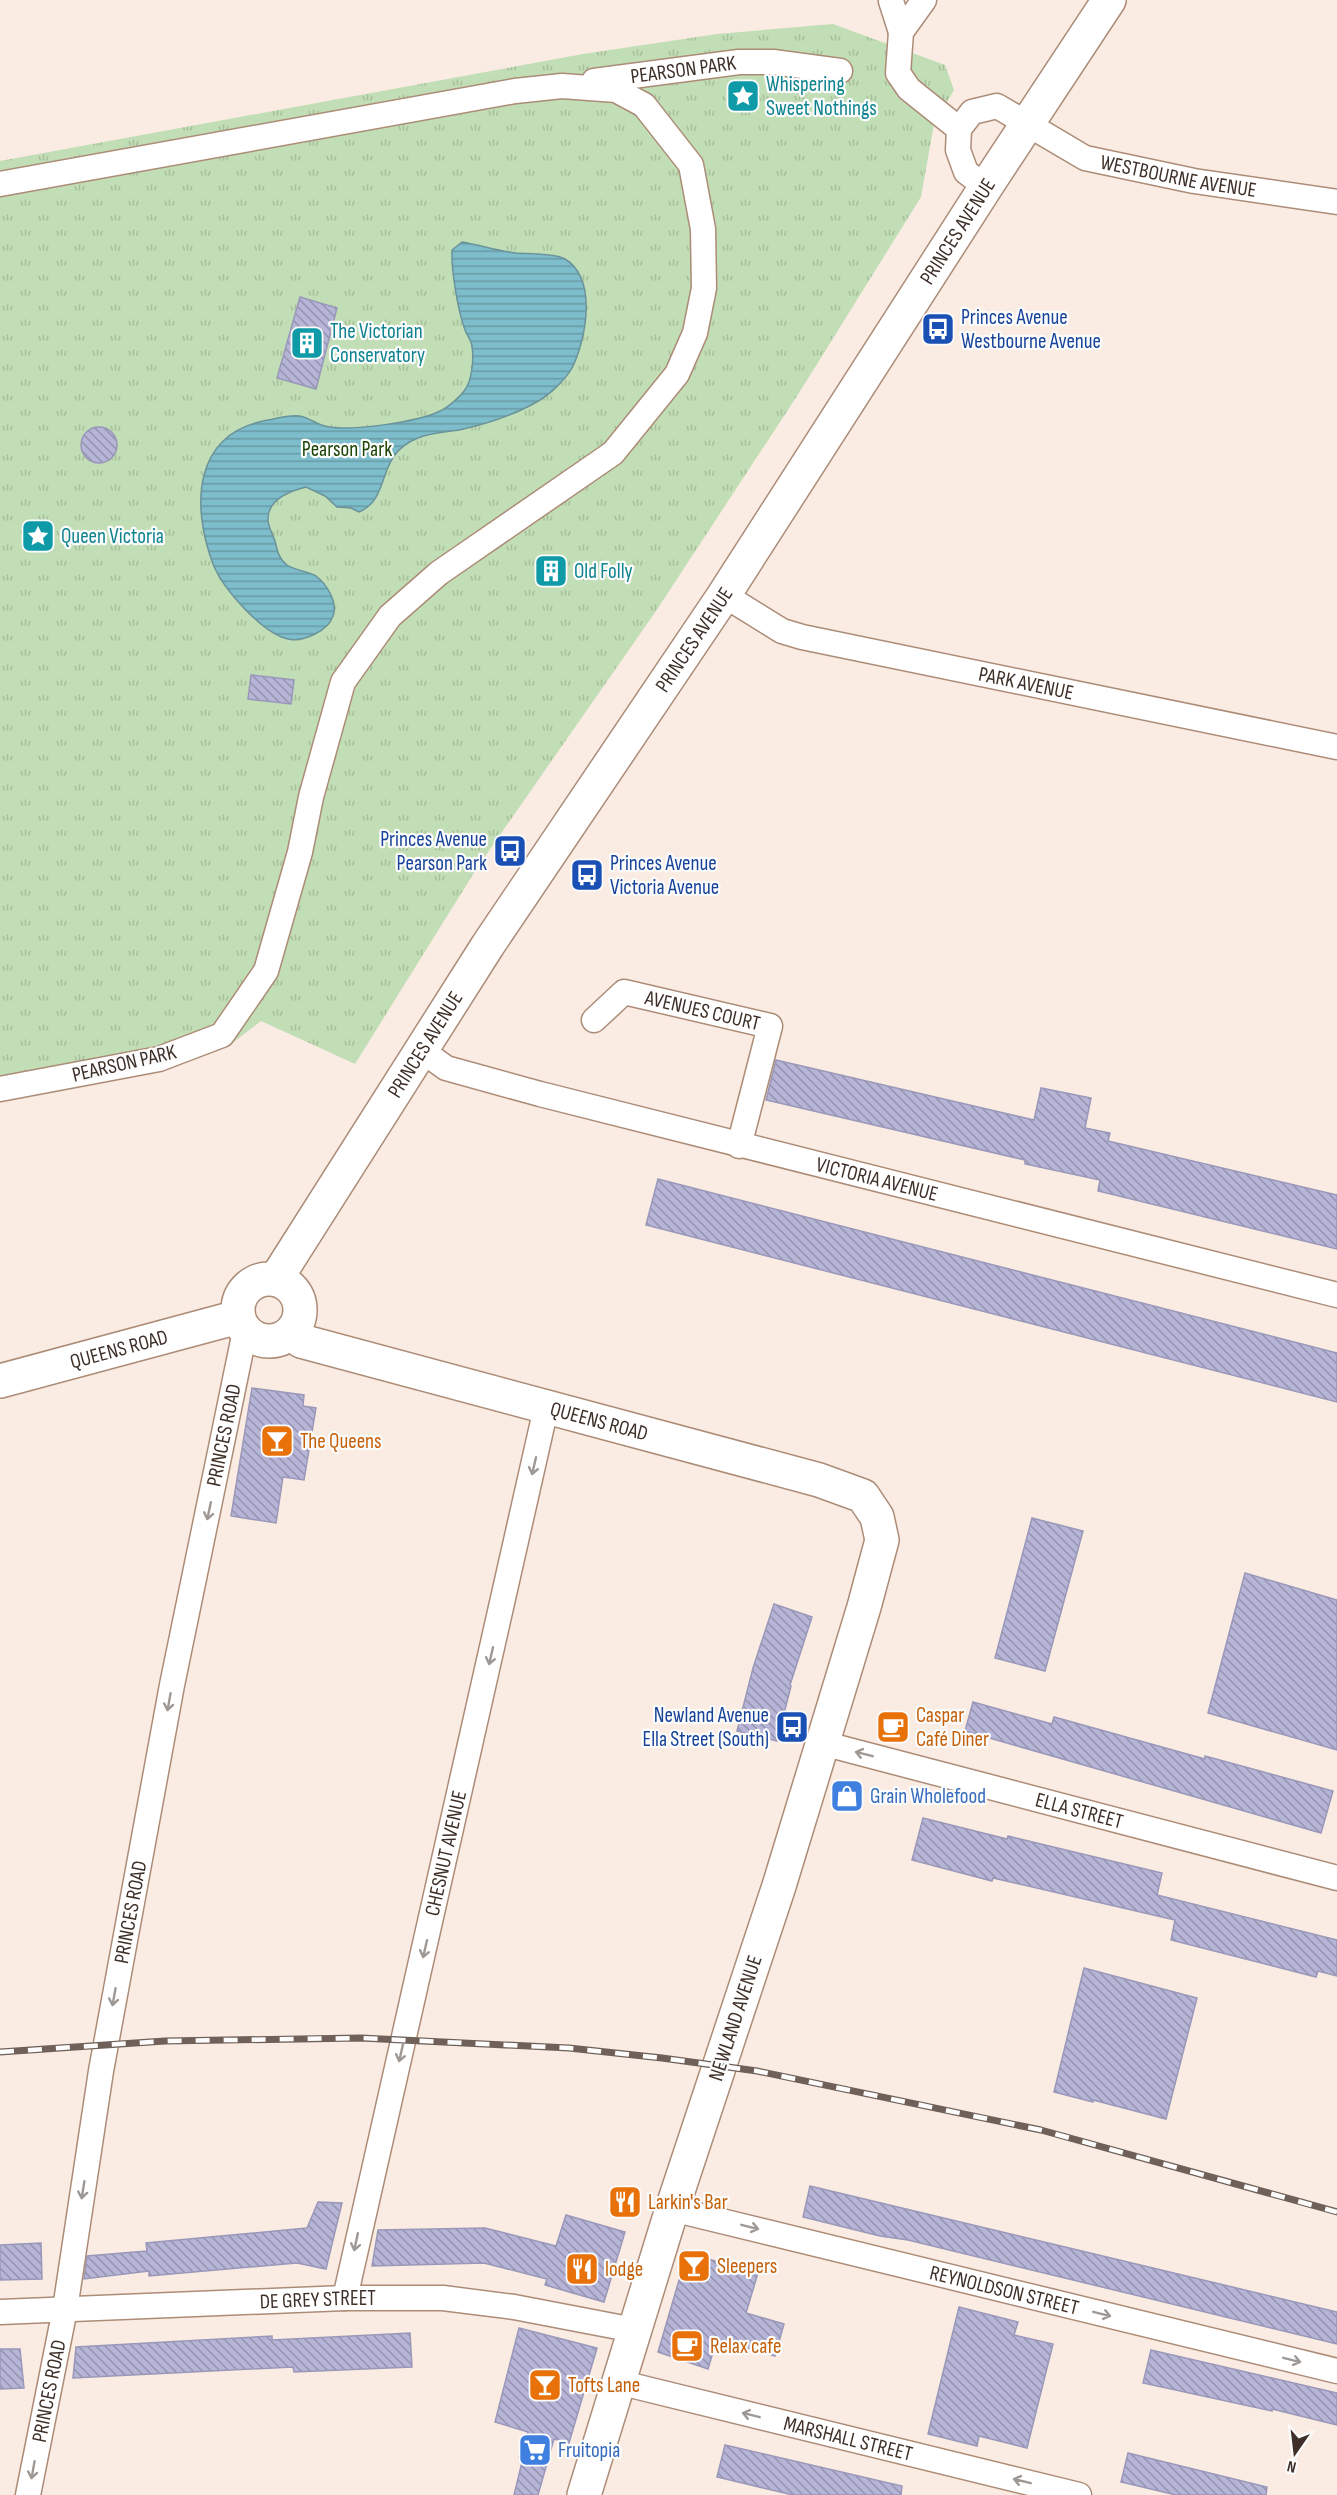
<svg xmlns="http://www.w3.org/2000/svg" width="1337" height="2495" font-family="'Sofia Sans Condensed',sans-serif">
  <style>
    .park { fill: url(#park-tufts) }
    .water { fill: url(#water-rules); stroke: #6b939a; stroke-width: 1.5 }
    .building { fill: url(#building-back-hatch); stroke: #9a98b9; stroke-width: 1.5 }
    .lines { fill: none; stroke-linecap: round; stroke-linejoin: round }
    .street-casing { stroke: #ac8c77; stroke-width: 27 }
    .secondary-casing { stroke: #ac8c77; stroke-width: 36 }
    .street { stroke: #fff; stroke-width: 24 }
    .secondary { stroke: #fff; stroke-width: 33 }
    .rail-casing { stroke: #6f6159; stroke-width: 7 }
    .rail { stroke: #fcfcfc; stroke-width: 4.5; stroke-dasharray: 14; stroke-linecap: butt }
    .oneway { stroke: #9e9894 }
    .labels { text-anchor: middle; stroke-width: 4.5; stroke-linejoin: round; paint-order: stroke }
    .street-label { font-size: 21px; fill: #3e3028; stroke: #fcfcfc }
    .culture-label { font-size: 21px; fill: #0d838f; stroke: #fcfcfc; text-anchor: start }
    .transit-label { font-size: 21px; fill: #164399; stroke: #fcfcfc; text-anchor: start }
    .park-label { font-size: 21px; fill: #1d4305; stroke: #fcfcfc }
    .food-label { font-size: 21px; fill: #c56008; stroke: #fcfcfc; text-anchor: start }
    .shop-label { font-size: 21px; fill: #366cbe; stroke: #fcfcfc; text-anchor: start }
  </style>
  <defs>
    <pattern id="park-tufts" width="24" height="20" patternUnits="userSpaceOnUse" patternTransform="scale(1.5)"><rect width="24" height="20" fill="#c2deb6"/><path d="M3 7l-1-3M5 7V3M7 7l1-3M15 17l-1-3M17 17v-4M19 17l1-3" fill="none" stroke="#a8bf9c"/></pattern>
    <pattern id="water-rules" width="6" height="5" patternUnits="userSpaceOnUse" patternTransform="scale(1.5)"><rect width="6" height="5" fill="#7ebdcb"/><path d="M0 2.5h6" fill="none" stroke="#699aa5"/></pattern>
    <pattern id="building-back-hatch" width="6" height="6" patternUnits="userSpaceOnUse" patternTransform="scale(1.5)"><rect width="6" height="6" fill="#b6b4d7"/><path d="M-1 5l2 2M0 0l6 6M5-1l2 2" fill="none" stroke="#9593ae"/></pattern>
  </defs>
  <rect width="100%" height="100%" fill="#faece3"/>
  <polygon class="park" points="833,24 945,65 954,90 934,124 921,197 799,393 656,611 477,868 355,1064 261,1021 230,1045 0,1089 0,161 583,54 717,34"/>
  <path class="water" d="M462 242C480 245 498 251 516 253 528 254 555 253 565 259 598 279 586 340 572 368 566 379 550 394 540 400 515 415 487 424 459 430 446 432 430 433 418 438 374 455 393 497 359 512L351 508 337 507 325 496 306 487C290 491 267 499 268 520 268 526 273 535 275 541 277 550 279 559 287 565 296 571 308 571 316 576 327 584 338 603 333 616 330 625 323 630 315 634 307 638 297 641 288 639 262 633 223 589 213 564 191 505 193 433 268 420 278 418 289 415 299 416 309 417 318 426 329 427 353 431 418 422 440 411 447 408 460 397 464 391 472 382 474 358 472 347 472 341 467 336 465 330 458 311 451 270 452 250Z"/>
  <g class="building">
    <polygon points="300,297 337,308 316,389 277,378"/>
    <circle cx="99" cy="445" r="18"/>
    <circle cx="550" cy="572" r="11"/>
    <polygon points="251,675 294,680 291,704 248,699"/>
    <polygon points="776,1060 1034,1120 1041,1088 1091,1098 1085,1128 1110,1133 1108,1141 1337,1195 1337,1249 1098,1191 1100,1180 1025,1164 1025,1160 766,1100"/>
    <polygon points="658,1179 1337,1353 1337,1402 646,1225"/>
    <polygon points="252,1388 304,1395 303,1406 316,1408 304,1480 283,1477 276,1523 231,1516"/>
    <polygon points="1032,1518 1083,1531 1045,1671 995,1658"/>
    <polygon points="1245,1573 1337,1600 1337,1750 1208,1713"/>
    <polygon points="774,1604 812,1617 790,1685 791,1686 777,1741 737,1731 753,1668"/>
    <polygon points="973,1702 1052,1724 1054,1717 1205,1759 1205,1756 1333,1791 1321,1833 965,1731"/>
    <polygon points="923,1818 1007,1839 1008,1836 1162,1873 1157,1895 1337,1940 1337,1976 1318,1971 1316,1977 1171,1940 1175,1920 993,1878 992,1881 912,1860"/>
    <polygon points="1084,1968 1197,1998 1166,2119 1093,2100 1093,2102 1054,2092"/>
    <polygon points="810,2186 1337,2312 1337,2344 908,2240 880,2236 803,2217"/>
    <polygon points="318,2202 342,2203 326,2269 297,2263 149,2276 149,2271 84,2279 87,2256 147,2251 146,2243 307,2228"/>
    <polygon points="566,2215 625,2232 604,2302 545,2285 547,2279 484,2263 372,2266 378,2230 485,2228 556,2246"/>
    <polygon points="41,2243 42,2279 0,2280 0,2245"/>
    <polygon points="687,2253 758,2273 746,2313 784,2324 775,2356 717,2339 708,2369 658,2352"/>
    <polygon points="959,2307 1018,2322 1014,2335 1053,2344 1027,2448 979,2436 977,2446 928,2434"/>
    <polygon points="519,2328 597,2348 569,2443 554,2439 538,2495 514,2495 523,2458 519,2457 528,2432 495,2422"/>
    <polygon points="410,2333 412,2367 294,2372 293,2367 73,2378 76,2347 272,2336 272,2340"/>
    <polygon points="0,2349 20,2349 24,2388 0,2389"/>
    <polygon points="1151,2350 1337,2393 1337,2425 1272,2409 1272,2411 1143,2383"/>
    <polygon points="725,2445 902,2486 901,2495 793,2495 717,2477"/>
    <polygon points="1128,2453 1267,2487 1266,2495 1176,2495 1121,2482"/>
  </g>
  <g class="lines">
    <defs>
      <g id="street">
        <polyline points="924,0 901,32 898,73 909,89 959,129"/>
        <polyline points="891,1 901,32"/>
        <path id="s1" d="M594 81 739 62H773L840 71"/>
        <polyline points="0,184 515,91 562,86 616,90 644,105 691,165 703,229 704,288 695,333 677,374 613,453 439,573 390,616 343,682 311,797 300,852 266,971 222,1035 159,1059 0,1089"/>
        <path id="s2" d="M986 187 966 172 958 150 959 129 972 112 997 106 1085 158 1194 181 1337 202"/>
        <path id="s3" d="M724 595 782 631 802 637 1337 747"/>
        <path id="s4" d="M594 1020 624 992 770 1026 739 1146"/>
        <path id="s5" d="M421 1050 446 1068 540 1094 1337 1295"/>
        <path id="s6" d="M822 1743 1337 1878"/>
        <path id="s7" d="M672 2209 1337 2371"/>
        <path id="s8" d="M345 2298 546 1408"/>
        <path id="s9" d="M0 2312 345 2298H443L514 2307 634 2330"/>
        <path id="s10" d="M618 2382 1079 2495"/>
        <path id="s11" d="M28 2495 65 2309 101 2071 172 1685 245 1331"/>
      </g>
      <g id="secondary">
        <circle cx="269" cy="1310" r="31"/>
        <path id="s12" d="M276 1279 488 945 724 595 989 182 1109 0"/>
        <path id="s13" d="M291 1334 301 1341 819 1480 863 1496 877 1517 882 1540 864 1607 779 1886 672 2209 584 2495"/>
        <path id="s14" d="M0 1381 238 1317"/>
      </g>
    </defs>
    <use href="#street" class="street-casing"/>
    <use href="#secondary" class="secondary-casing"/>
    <use href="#street" class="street"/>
    <use href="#secondary" class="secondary"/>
    <defs>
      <polyline id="rail" points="0,2052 165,2041 361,2038 569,2048 662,2058 757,2071 1041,2130 1337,2212"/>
    </defs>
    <use href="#rail" class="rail-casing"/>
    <use href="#rail" class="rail"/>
  </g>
  <defs><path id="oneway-shaft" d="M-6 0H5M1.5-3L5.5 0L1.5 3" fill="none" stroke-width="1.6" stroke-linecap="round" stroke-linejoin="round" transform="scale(1.5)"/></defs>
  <g class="oneway">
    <use href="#oneway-shaft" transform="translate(534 1466) rotate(103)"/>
    <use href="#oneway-shaft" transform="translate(209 1511) rotate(102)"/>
    <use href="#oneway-shaft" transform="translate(491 1656) rotate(103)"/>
    <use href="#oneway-shaft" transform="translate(169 1702) rotate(100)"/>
    <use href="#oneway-shaft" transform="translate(864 1754) rotate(-166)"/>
    <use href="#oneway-shaft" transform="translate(425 1949) rotate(103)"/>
    <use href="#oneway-shaft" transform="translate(114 1997) rotate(100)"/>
    <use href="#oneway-shaft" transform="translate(401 2053) rotate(103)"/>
    <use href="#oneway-shaft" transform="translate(83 2190) rotate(99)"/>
    <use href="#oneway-shaft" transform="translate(750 2227) rotate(14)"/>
    <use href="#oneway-shaft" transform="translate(356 2242) rotate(102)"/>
    <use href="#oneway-shaft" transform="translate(1102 2314) rotate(14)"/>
    <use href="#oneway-shaft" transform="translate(1292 2360) rotate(14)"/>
    <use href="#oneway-shaft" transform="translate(751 2415) rotate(-166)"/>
    <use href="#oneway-shaft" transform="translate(33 2470) rotate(100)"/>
    <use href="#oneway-shaft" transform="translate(1022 2481) rotate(-166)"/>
  </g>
  <defs>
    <symbol id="sight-square" viewBox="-11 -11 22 22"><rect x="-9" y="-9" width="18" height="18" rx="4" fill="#0f9aa8" stroke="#fcfcfc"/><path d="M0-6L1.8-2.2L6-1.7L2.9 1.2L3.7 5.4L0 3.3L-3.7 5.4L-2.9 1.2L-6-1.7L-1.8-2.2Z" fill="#fff"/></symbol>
    <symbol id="bus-square" viewBox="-11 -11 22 22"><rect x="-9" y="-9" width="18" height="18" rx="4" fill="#1a4fb4" stroke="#fcfcfc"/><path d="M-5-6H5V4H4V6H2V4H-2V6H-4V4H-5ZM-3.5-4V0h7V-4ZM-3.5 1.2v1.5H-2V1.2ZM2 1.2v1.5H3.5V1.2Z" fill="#fff"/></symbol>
    <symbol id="building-square" viewBox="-11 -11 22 22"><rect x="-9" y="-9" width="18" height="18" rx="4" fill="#0f9aa8" stroke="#fcfcfc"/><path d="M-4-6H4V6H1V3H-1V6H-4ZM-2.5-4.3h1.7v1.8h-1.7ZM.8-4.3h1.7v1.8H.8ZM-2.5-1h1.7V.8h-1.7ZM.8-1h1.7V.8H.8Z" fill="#fff"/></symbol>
    <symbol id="bar-square" viewBox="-11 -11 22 22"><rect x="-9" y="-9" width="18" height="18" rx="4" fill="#e8710a" stroke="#fcfcfc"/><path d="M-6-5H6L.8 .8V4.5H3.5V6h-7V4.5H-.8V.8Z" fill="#fff"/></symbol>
    <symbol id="cafe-square" viewBox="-11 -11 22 22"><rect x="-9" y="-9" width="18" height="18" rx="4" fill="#e8710a" stroke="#fcfcfc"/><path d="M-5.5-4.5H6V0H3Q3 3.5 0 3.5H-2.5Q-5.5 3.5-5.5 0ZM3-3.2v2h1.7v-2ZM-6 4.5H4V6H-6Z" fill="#fff"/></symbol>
    <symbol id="shop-square" viewBox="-11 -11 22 22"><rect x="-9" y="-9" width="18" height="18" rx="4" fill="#3f7fe0" stroke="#fcfcfc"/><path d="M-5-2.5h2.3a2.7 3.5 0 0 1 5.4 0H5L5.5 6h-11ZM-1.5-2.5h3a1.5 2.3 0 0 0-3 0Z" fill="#fff"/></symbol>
    <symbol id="restaurant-square" viewBox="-11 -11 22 22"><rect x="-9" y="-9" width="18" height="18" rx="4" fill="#e8710a" stroke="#fcfcfc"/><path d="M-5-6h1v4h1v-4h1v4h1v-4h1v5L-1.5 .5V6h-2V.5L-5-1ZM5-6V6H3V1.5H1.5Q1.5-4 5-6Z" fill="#fff"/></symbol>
    <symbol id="supermarket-square" viewBox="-11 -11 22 22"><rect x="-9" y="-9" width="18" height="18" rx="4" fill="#3f7fe0" stroke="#fcfcfc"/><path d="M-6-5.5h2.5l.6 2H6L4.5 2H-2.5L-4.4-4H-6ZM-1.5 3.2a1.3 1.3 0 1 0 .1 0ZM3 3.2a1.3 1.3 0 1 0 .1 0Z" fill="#fff"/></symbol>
  </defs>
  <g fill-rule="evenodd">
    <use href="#sight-square" x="724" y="77" width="38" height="38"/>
    <use href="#bus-square" x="919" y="310" width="38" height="38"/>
    <use href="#building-square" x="288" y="324" width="38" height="38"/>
    <use href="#sight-square" x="19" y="517" width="38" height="38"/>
    <use href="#building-square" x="532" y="552" width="38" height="38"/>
    <use href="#bus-square" x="491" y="832" width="38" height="38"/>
    <use href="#bus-square" x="568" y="856" width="38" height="38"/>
    <use href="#bar-square" x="258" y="1422" width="38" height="38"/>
    <use href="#bus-square" x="773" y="1708" width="38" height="38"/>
    <use href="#cafe-square" x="874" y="1708" width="38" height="38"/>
    <use href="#shop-square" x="828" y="1777" width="38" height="38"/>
    <use href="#restaurant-square" x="606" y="2183" width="38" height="38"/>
    <use href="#bar-square" x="675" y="2247" width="38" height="38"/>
    <use href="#restaurant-square" x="563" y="2250" width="38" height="38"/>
    <use href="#cafe-square" x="668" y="2327" width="38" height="38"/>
    <use href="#bar-square" x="526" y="2366" width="38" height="38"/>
    <use href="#supermarket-square" x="516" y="2431" width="38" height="38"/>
  </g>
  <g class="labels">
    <g class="street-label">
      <text dy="7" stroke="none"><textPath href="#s1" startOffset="90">PEARSON PARK</textPath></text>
      <text dy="7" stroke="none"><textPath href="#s2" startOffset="314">WESTBOURNE AVENUE</textPath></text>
      <text dy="7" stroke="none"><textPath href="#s12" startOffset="1250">PRINCES AVENUE</textPath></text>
      <text dy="7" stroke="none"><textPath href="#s12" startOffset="764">PRINCES AVENUE</textPath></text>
      <text dy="7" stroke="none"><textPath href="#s3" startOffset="318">PARK AVENUE</textPath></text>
      <text dy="7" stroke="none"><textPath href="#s4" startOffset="122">AVENUES COURT</textPath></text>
      <text dy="7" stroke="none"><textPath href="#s12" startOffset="278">PRINCES AVENUE</textPath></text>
      <text transform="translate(124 1063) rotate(-13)" y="7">PEARSON PARK</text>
      <text dy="7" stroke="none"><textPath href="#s5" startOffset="476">VICTORIA AVENUE</textPath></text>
      <text dy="7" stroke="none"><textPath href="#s14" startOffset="123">QUEENS ROAD</textPath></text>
      <text dy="7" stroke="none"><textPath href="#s13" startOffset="321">QUEENS ROAD</textPath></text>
      <text dy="7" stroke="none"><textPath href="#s11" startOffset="1078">PRINCES ROAD</textPath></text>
      <text dy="7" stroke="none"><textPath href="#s6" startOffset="266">ELLA STREET</textPath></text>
      <text dy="7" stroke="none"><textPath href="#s8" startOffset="456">CHESNUT AVENUE</textPath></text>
      <text dy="7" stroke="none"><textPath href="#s11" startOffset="592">PRINCES ROAD</textPath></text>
      <text transform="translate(735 2018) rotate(-72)" y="7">NEWLAND AVENUE</text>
      <text dy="7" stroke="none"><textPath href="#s7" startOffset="342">REYNOLDSON STREET</textPath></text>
      <text dy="7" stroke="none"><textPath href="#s9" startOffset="318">DE GREY STREET</textPath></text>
      <text dy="7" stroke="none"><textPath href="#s11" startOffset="106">PRINCES ROAD</textPath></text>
      <text dy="7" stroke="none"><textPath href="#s10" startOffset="237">MARSHALL STREET</textPath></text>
    </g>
    <g class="culture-label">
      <text x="766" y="91">Whispering<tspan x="766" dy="24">Sweet Nothings</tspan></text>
      <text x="330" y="338">The Victorian<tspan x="330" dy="24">Conservatory</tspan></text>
      <text x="61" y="543">Queen Victoria</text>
      <text x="574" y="578">Old Folly</text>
    </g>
    <g class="transit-label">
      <text x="961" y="324">Princes Avenue<tspan x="961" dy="24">Westbourne Avenue</tspan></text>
      <text x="487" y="846" text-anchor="end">Princes Avenue<tspan x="487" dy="24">Pearson Park</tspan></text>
      <text x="610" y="870">Princes Avenue<tspan x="610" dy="24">Victoria Avenue</tspan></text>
      <text x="769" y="1722" text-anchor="end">Newland Avenue<tspan x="769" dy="24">Ella Street (South)</tspan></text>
    </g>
    <g class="park-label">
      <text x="347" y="456">Pearson Park</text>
    </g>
    <g class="food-label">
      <text x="300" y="1448">The Queens</text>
      <text x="916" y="1722">Caspar<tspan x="916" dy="24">Café Diner</tspan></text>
      <text x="648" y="2209">Larkin's Bar</text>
      <text x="717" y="2273">Sleepers</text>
      <text x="605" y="2276">lodge</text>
      <text x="710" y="2353">Relax cafe</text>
      <text x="568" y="2392">Tofts Lane</text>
    </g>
    <g class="shop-label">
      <text x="870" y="1803">Grain Wholefood</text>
      <text x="558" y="2457">Fruitopia</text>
    </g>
  </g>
  <g transform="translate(1295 2453) rotate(194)" stroke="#fcfcfc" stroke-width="4.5" paint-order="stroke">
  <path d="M0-4.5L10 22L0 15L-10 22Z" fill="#3e3028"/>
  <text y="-9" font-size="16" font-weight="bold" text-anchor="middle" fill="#3e3028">N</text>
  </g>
</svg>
